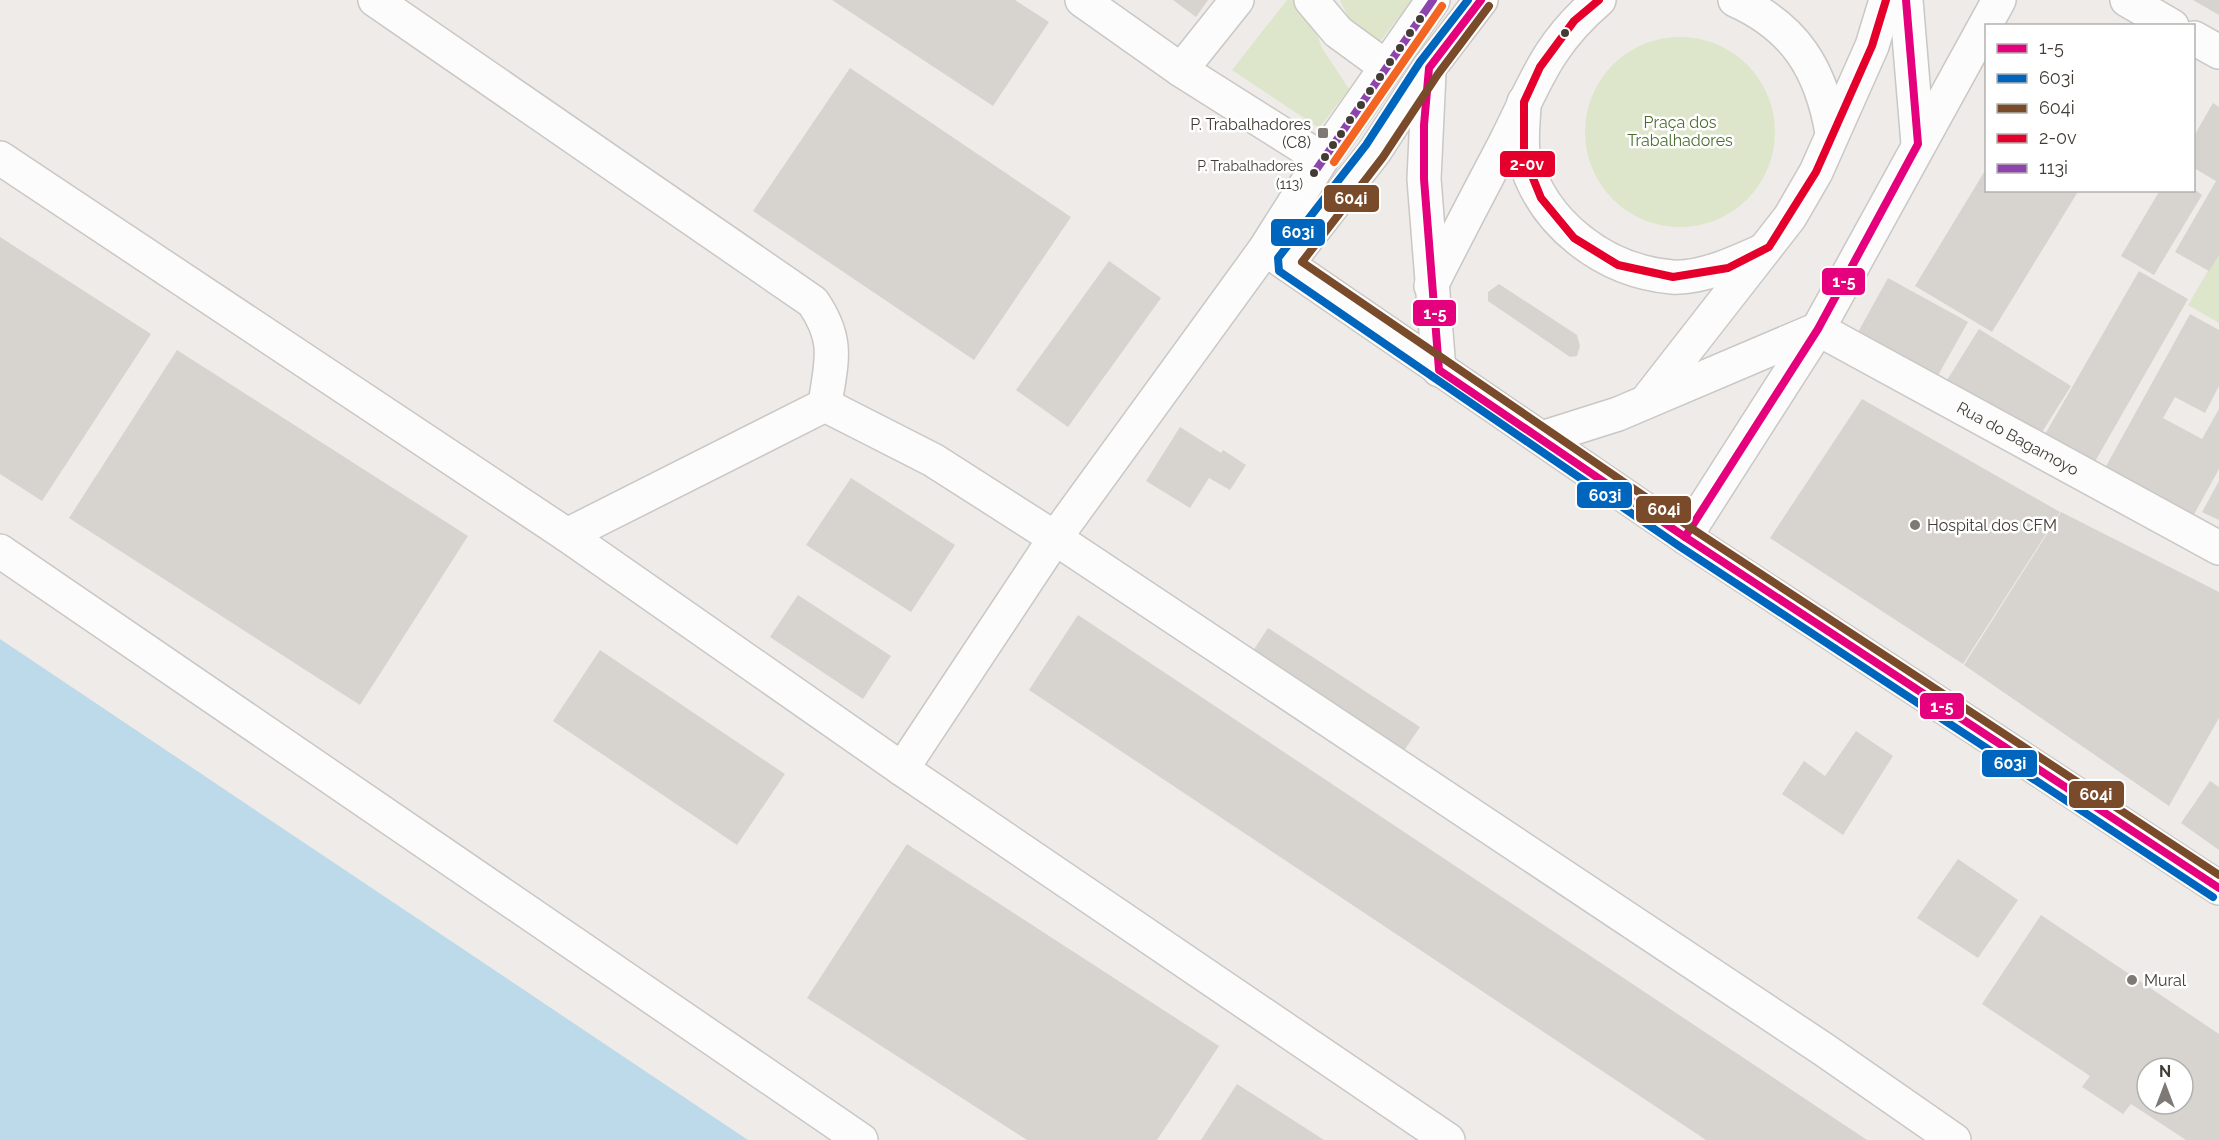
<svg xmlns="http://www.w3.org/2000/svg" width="2219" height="1140" font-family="Raleway,sans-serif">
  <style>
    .green { fill: #dde6ca }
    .water { fill: #bcdae9 }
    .building { fill: #d7d4d0; fill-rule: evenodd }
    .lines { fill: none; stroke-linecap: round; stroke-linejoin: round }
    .minor-casing { stroke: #cac7c4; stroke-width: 36 }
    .minor { stroke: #fcfcfc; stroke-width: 33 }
    .bus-1-casing { stroke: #fff; stroke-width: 12 }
    .bus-2-casing { stroke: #fff; stroke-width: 12 }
    .bus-3-casing { stroke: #fff; stroke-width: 12 }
    .bus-4-casing { stroke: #fff; stroke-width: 12 }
    .bus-5-casing { stroke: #fff; stroke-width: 12 }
    .bus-6-casing { stroke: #fff; stroke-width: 12 }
    .bus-1 { stroke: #e5007d; stroke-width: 8 }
    .bus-2 { stroke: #0065bd; stroke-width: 8 }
    .bus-3 { stroke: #7a4b2a; stroke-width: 8 }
    .bus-4 { stroke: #e4002b; stroke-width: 8 }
    .bus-5 { stroke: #8e44ad; stroke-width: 8 }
    .bus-6 { stroke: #f26522; stroke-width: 8 }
    .bus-dot { fill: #423c35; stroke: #fff; stroke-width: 2 }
    .poi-dot { fill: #7e7974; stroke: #fff; stroke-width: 2 }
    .labels { text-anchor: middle; stroke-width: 5; stroke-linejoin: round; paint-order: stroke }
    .bus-label { font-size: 14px; fill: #423c35; stroke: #fff; text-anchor: end }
    .park-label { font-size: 16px; fill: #4b6e2e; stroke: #fff }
    .poi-label { font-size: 16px; fill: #423c35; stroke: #fff; text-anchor: start }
    .street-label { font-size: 16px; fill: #423c35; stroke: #fff }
    .line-badge { stroke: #fff; stroke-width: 2 }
    .badge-label { font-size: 16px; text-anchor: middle; font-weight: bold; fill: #fff }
  </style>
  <rect width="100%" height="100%" fill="#eeebe8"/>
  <g class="green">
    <polygon points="1287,0 1304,0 1322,48 1349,89 1319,128 1232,70"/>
    <polygon points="1340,0 1412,0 1375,48 1350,21"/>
    <circle cx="1680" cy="132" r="95"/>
    <polygon points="2219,252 2219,323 2188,305"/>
  </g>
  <polygon class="water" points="0,639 748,1140 0,1140"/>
  <g class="building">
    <polygon points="832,0 1015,0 1049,22 993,106"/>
    <polygon points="1173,0 1208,0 1196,17"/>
    <polygon points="2193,0 2219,0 2219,15"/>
    <polygon points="850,68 1071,217 974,360 753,211"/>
    <polygon points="2213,103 2219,107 2219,255 2209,271 2175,252 2216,181 2194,168 2194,136"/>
    <polygon points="1986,169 1986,190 2079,190 1992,332 1915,286"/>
    <polygon points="2194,189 2202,195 2154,275 2121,256 2160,190"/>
    <polygon points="0,237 151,334 42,501 0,474"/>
    <polygon points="1109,261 1161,298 1068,427 1016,390"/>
    <polygon points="2139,271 2188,299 2093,465 2044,436"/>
    <polygon points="1888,278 1968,322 1932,386 1852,343"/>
    <polygon points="1499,284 1577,335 1580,346 1577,356 1570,357 1488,301 1488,292"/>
    <polygon points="2190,314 2219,330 2219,386 2205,413 2175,397 2163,418 2202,439 2219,409 2219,469 2192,518 2104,470"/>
    <polygon points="1979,329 2071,386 2034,445 1942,388"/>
    <polygon points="177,350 468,536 360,705 69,518"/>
    <polygon points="1862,399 2060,512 1963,664 1770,538"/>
    <polygon points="1180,427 1221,453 1223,450 1246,465 1230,490 1209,478 1190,508 1146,481"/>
    <polygon points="851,478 955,545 911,612 806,545"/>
    <polygon points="2219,481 2219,520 2202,512"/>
    <polygon points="2061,512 2219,592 2219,718 2169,806 1964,665"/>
    <polygon points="798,595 891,656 863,699 770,637"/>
    <polygon points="1078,615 1867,1140 1706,1140 1029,690"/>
    <polygon points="1268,628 1420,727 1399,758 1247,660"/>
    <polygon points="600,650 785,774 737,845 553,721"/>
    <polygon points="1856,731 1893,756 1843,835 1782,794 1804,761 1825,776"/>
    <polygon points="2210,781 2219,787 2219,850 2181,823"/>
    <polygon points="907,844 1219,1046 1157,1140 1027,1140 807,998"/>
    <polygon points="1958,859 2018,900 1978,958 1917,918"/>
    <path d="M2041 915 2219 1034V1140H2186L2131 1104 2123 1114 2082 1087 2090 1076 1982 1004ZM2147 1068H2183V1104H2147Z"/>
    <polygon points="1237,1084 1324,1140 1201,1140"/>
  </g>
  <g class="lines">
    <defs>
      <g id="minor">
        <path d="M375 0 813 302C840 342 831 361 825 405"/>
        <polyline points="1082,0 1181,70"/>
        <polyline points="1237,0 1181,70 1322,159"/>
        <polyline points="1311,0 1338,32 1386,67"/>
        <path d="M1735 0C1795 27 1821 69 1832 133"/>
        <polyline points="1906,0 1918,144"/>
        <polyline points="2127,0 2172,26"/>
        <polyline points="2194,38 2219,52"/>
        <polyline points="1429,73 1424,179 1439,370"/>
        <path d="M1524 102C1524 119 1520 141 1524 157 1542 224 1604 271 1672 277 1701 279 1738 262 1764 250"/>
        <polyline points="0,158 567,535 902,769 1448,1140"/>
        <polyline points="1265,249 1685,537 2219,888"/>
        <polyline points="1287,264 1375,151 1429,68 1481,0"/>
        <path d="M1431 286C1455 238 1480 191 1505 143 1535 84 1546 45 1599 0"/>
        <polyline points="1648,399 1790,217 1816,172 1872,46 1886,0"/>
        <polyline points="825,405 933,460 1055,538 1823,1049 1954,1140"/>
        <path id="s1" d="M1542 438 1618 414 1818 329 2219 548"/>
        <polyline points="567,535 825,405"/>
        <polyline points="1685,537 1818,329 1999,0"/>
        <polyline points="0,551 861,1140"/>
        <polyline points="902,769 1055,538 1265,249 1322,159 1433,0"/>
      </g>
    </defs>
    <use href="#minor" class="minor-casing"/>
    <use href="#minor" class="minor"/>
    <defs>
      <g id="bus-1">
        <polyline points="1481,0 1429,68 1424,125 1424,179 1439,370 1685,537 2219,888"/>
        <polyline points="1685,537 1818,329 1918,144 1906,0"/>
      </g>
      <polyline id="bus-2" points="1468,0 1420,62 1366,145 1278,258 1279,271 1679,546 2213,897"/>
      <polyline id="bus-3" points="1489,6 1438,74 1383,157 1302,262 1691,528 2219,875"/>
      <polyline id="bus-4" points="1599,0 1574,21 1540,67 1524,102 1524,156 1541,198 1574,238 1618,265 1673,277 1728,268 1769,247 1816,172 1872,46 1886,0"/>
      <polyline id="bus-5" points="1314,173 1433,0"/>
      <polyline id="bus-6" points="1334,162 1442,6"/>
    </defs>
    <use href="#bus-1" class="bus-1-casing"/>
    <use href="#bus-2" class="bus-2-casing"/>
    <use href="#bus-3" class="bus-3-casing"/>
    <use href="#bus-4" class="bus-4-casing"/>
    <use href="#bus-5" class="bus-5-casing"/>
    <use href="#bus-6" class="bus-6-casing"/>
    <use href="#bus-1" class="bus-1"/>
    <use href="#bus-2" class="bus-2"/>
    <use href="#bus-3" class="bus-3"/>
    <use href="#bus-4" class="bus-4"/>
    <use href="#bus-5" class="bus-5"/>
    <use href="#bus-6" class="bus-6"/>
  </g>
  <g class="bus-dot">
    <circle cx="1420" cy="19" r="5"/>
    <circle cx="1410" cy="33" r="5"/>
    <circle cx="1565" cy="33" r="5"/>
    <circle cx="1400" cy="48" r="5"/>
    <circle cx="1390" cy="62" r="5"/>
    <circle cx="1380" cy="77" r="5"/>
    <circle cx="1370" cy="91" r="5"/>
    <circle cx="1361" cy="105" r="5"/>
    <circle cx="1350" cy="120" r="5"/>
    <circle cx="1341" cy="134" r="5"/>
    <circle cx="1333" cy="145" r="5"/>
    <circle cx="1325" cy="157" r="5"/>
    <circle cx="1314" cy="173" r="5"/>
  </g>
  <g class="poi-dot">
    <rect x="1317" y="127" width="12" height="12" rx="3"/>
    <circle cx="1915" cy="525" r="6"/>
    <circle cx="2132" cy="980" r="6"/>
  </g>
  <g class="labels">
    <g class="bus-label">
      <text x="1303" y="171">P. Trabalhadores<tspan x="1303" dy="18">(113)</tspan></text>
    </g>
    <g class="park-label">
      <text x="1680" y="128">Praça dos<tspan x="1680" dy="18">Trabalhadores</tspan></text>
    </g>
    <g class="poi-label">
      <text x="1311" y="130" text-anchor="end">P. Trabalhadores<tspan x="1311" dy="18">(C8)</tspan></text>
      <text x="1927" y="531">Hospital dos CFM</text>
      <text x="2144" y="986">Mural</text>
    </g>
    <g class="street-label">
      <text dy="6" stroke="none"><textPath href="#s1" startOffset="525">Rua do Bagamoyo</textPath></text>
    </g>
  </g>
  <g class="line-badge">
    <rect x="1499" y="150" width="57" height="28" rx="6" fill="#e4002b"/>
    <rect x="1323" y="184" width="57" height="29" rx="6" fill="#7a4b2a"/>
    <rect x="1270" y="218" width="56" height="29" rx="6" fill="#0065bd"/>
    <rect x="1821" y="267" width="45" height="29" rx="6" fill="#e5007d"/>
    <rect x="1412" y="299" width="45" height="28" rx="6" fill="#e5007d"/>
    <rect x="1576" y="481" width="57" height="28" rx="6" fill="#0065bd"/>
    <rect x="1635" y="495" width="57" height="29" rx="6" fill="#7a4b2a"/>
    <rect x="1919" y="692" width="46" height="28" rx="6" fill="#e5007d"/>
    <rect x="1981" y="749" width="57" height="29" rx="6" fill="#0065bd"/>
    <rect x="2068" y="780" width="57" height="29" rx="6" fill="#7a4b2a"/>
  </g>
  <g class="badge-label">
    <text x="1527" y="170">2-0v</text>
    <text x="1351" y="204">604i</text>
    <text x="1298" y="238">603i</text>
    <text x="1844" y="287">1-5</text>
    <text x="1435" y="319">1-5</text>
    <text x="1605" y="501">603i</text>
    <text x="1664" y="515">604i</text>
    <text x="1942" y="712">1-5</text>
    <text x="2010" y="769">603i</text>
    <text x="2096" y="800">604i</text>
  </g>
  <rect x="1985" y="24" width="210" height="168" fill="#ffffff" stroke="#b3b1ae" stroke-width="1.5"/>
  <rect x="1997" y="44" width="30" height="9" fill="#e5007d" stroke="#b3b1ae" stroke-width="1.5"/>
  <text x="2039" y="54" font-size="18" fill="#423c35">1-5</text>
  <rect x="1997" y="74" width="30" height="9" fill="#0065bd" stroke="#b3b1ae" stroke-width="1.5"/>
  <text x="2039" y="84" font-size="18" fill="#423c35">603i</text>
  <rect x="1997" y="104" width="30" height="9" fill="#7a4b2a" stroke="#b3b1ae" stroke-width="1.5"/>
  <text x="2039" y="114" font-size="18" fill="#423c35">604i</text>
  <rect x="1997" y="134" width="30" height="9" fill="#e4002b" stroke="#b3b1ae" stroke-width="1.5"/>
  <text x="2039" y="144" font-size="18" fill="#423c35">2-0v</text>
  <rect x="1997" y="164" width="30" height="9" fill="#8e44ad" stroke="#b3b1ae" stroke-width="1.5"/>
  <text x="2039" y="174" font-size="18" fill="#423c35">113i</text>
  <g transform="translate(2165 1086)"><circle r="28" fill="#ffffff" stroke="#b3b1ae" stroke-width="1.5"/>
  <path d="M0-4.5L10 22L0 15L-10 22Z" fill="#7e7974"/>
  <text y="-9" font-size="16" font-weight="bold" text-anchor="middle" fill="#423c35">N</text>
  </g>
</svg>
